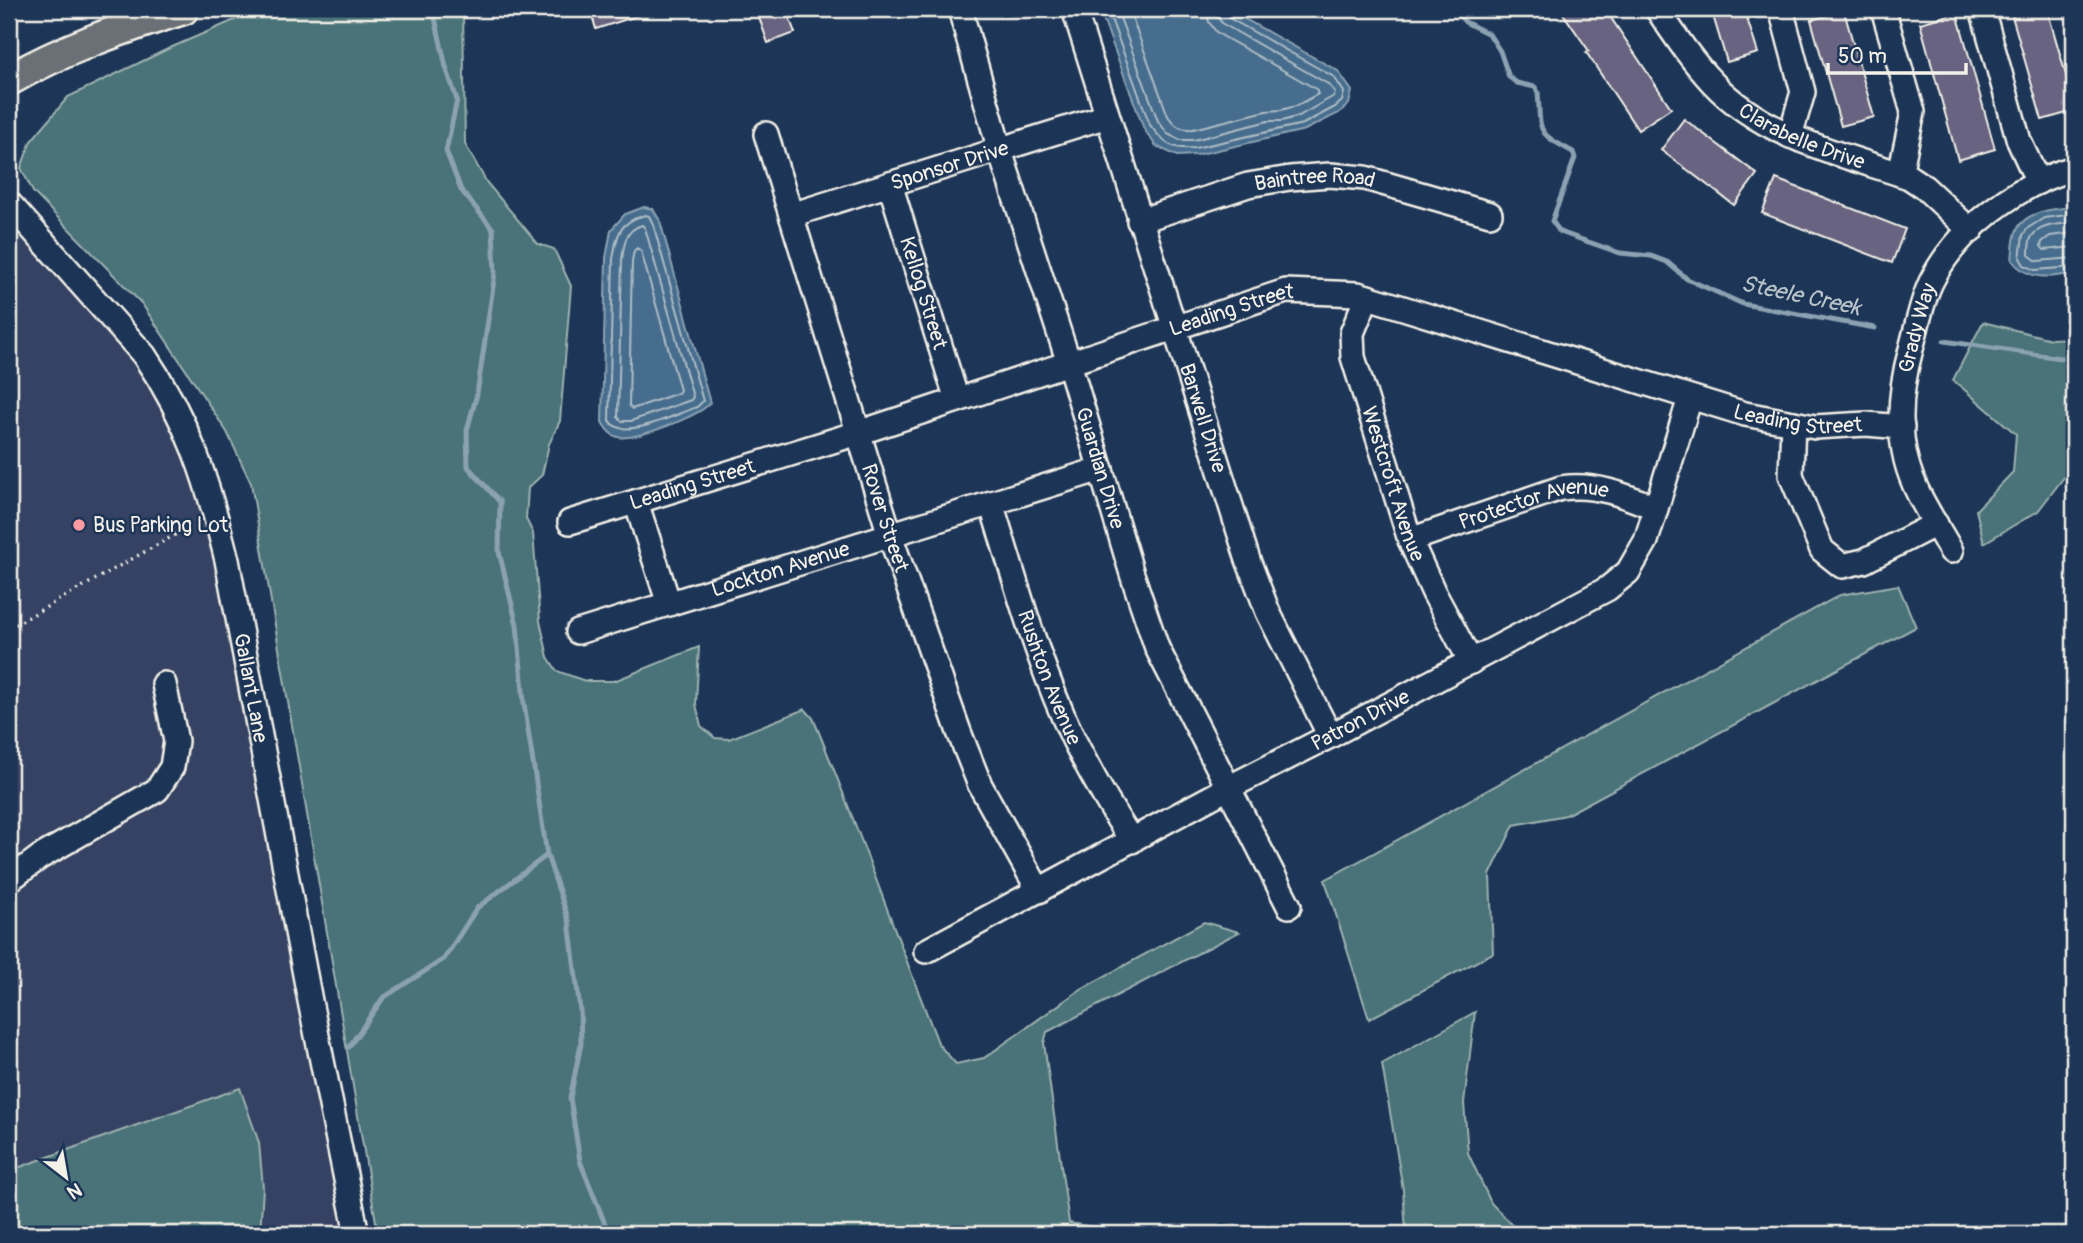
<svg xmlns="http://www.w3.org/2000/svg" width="2083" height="1243" font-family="Pangolin,sans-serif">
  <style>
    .built { fill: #344363 }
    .green { fill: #497378; stroke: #9eb2b0; stroke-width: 2 }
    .water { fill: #466d8e; stroke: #8ca2b2; stroke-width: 2 }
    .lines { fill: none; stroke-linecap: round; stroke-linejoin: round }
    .shore { stroke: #aebcc4; stroke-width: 2 }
    .stream { stroke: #8ca2b2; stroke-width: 5 }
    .building { fill: #686380; stroke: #f4f1e8; stroke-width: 2 }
    .minor-casing { stroke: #f4f1e8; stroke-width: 28 }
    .major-casing { stroke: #f4f1e8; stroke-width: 35 }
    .path { stroke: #f4f1e8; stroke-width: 3.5; stroke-dasharray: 2 5; stroke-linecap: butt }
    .minor { stroke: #1d3557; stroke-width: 23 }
    .major { stroke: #6b7074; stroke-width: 30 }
    .poi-dot { fill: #ff9aa2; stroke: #1d3557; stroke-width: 2.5 }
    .labels { text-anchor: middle; stroke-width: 5; stroke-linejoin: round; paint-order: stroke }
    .street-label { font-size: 21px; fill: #f4f1e8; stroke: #1d3557 }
    .poi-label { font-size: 21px; fill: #f4f1e8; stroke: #1d3557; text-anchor: start }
    .water-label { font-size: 23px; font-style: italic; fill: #b7c3c8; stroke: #1d3557 }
  </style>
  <rect width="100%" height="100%" fill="#1d3557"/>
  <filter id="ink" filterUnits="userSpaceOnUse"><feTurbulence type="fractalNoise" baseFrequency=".0143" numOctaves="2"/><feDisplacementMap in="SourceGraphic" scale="14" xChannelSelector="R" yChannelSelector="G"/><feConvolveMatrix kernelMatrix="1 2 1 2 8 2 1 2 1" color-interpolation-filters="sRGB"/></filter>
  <g filter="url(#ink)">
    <polygon class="built" points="9,214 159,389 200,487 225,601 349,1234 9,1234"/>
    <g class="green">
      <path d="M260 9H463L465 144 487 183 538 244 554 249 571 286 560 421 549 444 542 475 528 488 526 519 533 533 540 621 548 657 557 671 585 681H614L699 647 696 704 701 726 715 738 729 739 805 709 813 718C858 826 896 936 939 1045L956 1064 984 1058 1081 989 1204 922 1239 932 1047 1032 1044 1043 1069 1223 1135 1234H378L251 483 227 432 142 304 33 192 21 168 31 141 68 97 170 48Z"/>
      <polygon points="1983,322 2051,339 2074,338 2074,464 2038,511 1984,543 1976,510 2013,472 2016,434 1953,380"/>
      <polygon points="1898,585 1916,627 1566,815 1514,825 1490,875 1493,953 1369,1019 1325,880 1840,595"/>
      <polygon points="1475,1012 1464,1103 1468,1153 1491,1203 1521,1234 1409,1234 1406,1231 1403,1190 1382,1064"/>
      <polygon points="240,1088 259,1143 263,1188 260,1234 9,1234 9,1171"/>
    </g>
    <g class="water">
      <polygon points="1103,9 1227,9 1338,71 1352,91 1349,104 1339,113 1305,130 1196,155 1177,156 1156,146 1144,129 1102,16"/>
      <path d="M644 207 653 209 660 221 710 403C700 416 634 441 618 437 610 435 606 429 602 422L606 258 611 230 625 214Z"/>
      <path d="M2074 207V273C2051 278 2027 281 2012 260 2013 251 2013 241 2016 232 2024 210 2055 209 2074 207Z"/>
    </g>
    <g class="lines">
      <g class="shore">
        <path d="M1110 9V16L1150 125C1164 144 1172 150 1195 148L1303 124 1335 107 1342 101 1344 92 1334 77 1229 18 1225 9"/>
        <polyline points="1119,9 1119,15 1158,121 1168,134 1180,140 1194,140 1268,121 1282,121 1299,116 1334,96 1335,92 1328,84 1223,24 1218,18 1217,9"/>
        <path d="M1129 9 1168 116C1175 126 1180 130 1193 129L1266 111 1281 110 1296 106 1318 94 1316 89 1217 33 1209 22 1206 9"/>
        <polyline points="2074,214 2044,218 2028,228 2023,235 2020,258 2024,265 2035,270 2074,267"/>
        <path d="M645 215 649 216 653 224 703 401 697 407C678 413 620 443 609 420L613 259C617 234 619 222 645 215Z"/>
        <path d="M2074 223C2061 224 2038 224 2031 238 2029 242 2029 251 2029 255L2037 261 2074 258"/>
        <path d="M642 225 645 228 693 397 691 400 631 421H622L618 417 622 260C624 244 625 230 642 225Z"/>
        <polyline points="2074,233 2050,236 2042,242 2041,246 2044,250 2074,247"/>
        <polygon points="637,248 641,251 680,390 678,393 632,409 629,405 632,261 634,251"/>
      </g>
      <g class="stream">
        <polyline points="433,9 446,67 457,100 446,151 461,190 493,229 495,273 477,394 467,430 468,467 500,502 499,552 517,625 524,703 547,855 569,921 580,1010 581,1044 570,1098 580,1161 609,1234"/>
        <path d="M1454 9 1465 22 1489 34 1500 51 1509 77 1517 83 1535 87 1538 92C1541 134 1535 131 1573 152L1575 158 1552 221 1560 232 1620 253 1651 256 1667 262 1687 279 1743 304 1875 328"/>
        <polyline points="1944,341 2074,360"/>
        <polyline points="349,1047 383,998 444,959 477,908 547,855"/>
      </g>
    </g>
    <g class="building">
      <polygon points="590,9 649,9 649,12 596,29"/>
      <polygon points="756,9 786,9 795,33 768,43"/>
      <polygon points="1560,9 1605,9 1671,108 1638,130 1586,52 1589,51"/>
      <polygon points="1711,9 1744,9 1758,53 1727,62"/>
      <polygon points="2010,9 2047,9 2074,103 2074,111 2042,120"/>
      <polygon points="1844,11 1874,117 1841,126 1811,20"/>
      <polygon points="1957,13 1995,149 1958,160 1920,23"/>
      <polygon points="1684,119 1757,174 1734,205 1661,150"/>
      <polygon points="1776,179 1905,229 1892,263 1762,213"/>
    </g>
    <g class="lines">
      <defs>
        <g id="minor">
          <path id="s1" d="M960 9 1000 151 1069 363 1132 574 1157 648 1289 906"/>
          <path id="s2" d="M1074 9 1248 560 1268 612 1330 736"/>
          <path id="s3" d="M1657 9C1674 34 1691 60 1712 82 1763 137 1841 154 1909 177L1924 187 1971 231"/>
          <polyline points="1781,9 1803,92 1790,136"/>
          <polyline points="1883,9 1913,112 1900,174"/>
          <polyline points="1982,9 2019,141 2038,182"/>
          <path id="s4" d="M766 134 890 535 959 732 980 785 1039 891"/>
          <path id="s5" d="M890 184 957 400"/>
          <path id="s6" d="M9 203 144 355C189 421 208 483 227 560L310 1001 357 1234"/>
          <path id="s7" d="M791 215 1107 116"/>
          <path id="s8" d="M1139 221 1248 185 1290 178 1330 175 1365 178 1490 214"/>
          <path id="s9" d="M1367 297 1352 333 1353 357 1410 540 1434 593 1471 662"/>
          <polyline points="1793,423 1791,475 1822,550 1842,566 1864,561 1936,524"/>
          <polyline points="636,502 669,604"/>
          <path id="s10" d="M991 503C1016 582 1038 665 1074 740 1091 774 1111 809 1132 841"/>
          <path id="s11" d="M570 522 858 433 1286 291 1358 294 1745 414 1815 427 1866 424 1902 427"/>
          <path id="s12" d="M1410 540 1561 488C1595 483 1624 495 1656 508"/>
          <path id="s13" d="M1951 551C1935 522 1914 493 1906 460 1897 423 1901 385 1911 349 1917 327 1921 303 1931 282 1957 229 2018 184 2074 168"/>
          <path id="s14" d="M578 632 1101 469"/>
          <polyline points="9,880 40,857 157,790 172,767 176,741 164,684"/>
          <path id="s15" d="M926 951 1228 788 1330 736 1607 589 1628 572 1646 541 1690 398"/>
        </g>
        <path id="major" d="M9 80C63 49 123 28 183 9"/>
      </defs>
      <use href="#minor" class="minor-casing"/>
      <use href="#major" class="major-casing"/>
      <polyline class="path" points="9,628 180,532"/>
      <use href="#minor" class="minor"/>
      <use href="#major" class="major"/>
    </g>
  </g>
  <circle class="poi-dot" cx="79" cy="525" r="7"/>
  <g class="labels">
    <g class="street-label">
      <text dy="7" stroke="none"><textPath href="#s3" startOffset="198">Clarabelle Drive</textPath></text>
      <text dy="7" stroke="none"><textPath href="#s7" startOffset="166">Sponsor Drive</textPath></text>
      <text dy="7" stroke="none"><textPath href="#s8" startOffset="182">Baintree Road</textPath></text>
      <text dy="7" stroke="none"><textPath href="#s5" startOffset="114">Kellog Street</textPath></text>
      <text dy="7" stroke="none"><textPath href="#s11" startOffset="695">Leading Street</textPath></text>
      <text dy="7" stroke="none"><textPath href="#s13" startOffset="236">Grady Way</textPath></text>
      <text dy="7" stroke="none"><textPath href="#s11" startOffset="1283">Leading Street</textPath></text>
      <text dy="7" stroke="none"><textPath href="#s2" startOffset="429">Barwell Drive</textPath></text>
      <text dy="7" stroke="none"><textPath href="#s1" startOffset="480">Guardian Drive</textPath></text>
      <text dy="7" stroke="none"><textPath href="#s9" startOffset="196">Westcroft Avenue</textPath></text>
      <text dy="7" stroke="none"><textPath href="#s11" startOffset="128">Leading Street</textPath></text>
      <text dy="7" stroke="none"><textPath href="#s12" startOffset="130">Protector Avenue</textPath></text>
      <text dy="7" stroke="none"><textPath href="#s4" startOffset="402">Rover Street</textPath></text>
      <text dy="7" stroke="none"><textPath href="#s14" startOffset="212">Lockton Avenue</textPath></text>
      <text dy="7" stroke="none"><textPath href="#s10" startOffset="184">Rushton Avenue</textPath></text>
      <text dy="7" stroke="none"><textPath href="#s6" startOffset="556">Gallant Lane</textPath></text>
      <text dy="7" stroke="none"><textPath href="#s15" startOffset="492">Patron Drive</textPath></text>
    </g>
    <g class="poi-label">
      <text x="93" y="532">Bus Parking Lot</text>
    </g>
    <g class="water-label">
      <text transform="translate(1801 295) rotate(12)" y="8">Steele Creek</text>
    </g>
  </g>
  <rect width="2083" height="1243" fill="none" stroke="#1d3557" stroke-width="35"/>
  <rect x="18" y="18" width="2048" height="1208" fill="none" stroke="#f4f1e8" stroke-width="2.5" filter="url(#ink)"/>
  <g transform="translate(66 1177) rotate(149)" stroke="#1d3557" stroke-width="5" paint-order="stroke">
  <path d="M0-5L12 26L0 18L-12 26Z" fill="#f4f1e8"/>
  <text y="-10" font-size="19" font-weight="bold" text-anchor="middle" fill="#f4f1e8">N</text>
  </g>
  <path d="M1828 63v10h138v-10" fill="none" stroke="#f4f1e8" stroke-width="3.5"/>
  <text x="1838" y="63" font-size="21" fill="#f4f1e8" stroke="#1d3557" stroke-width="5" paint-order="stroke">50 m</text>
</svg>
